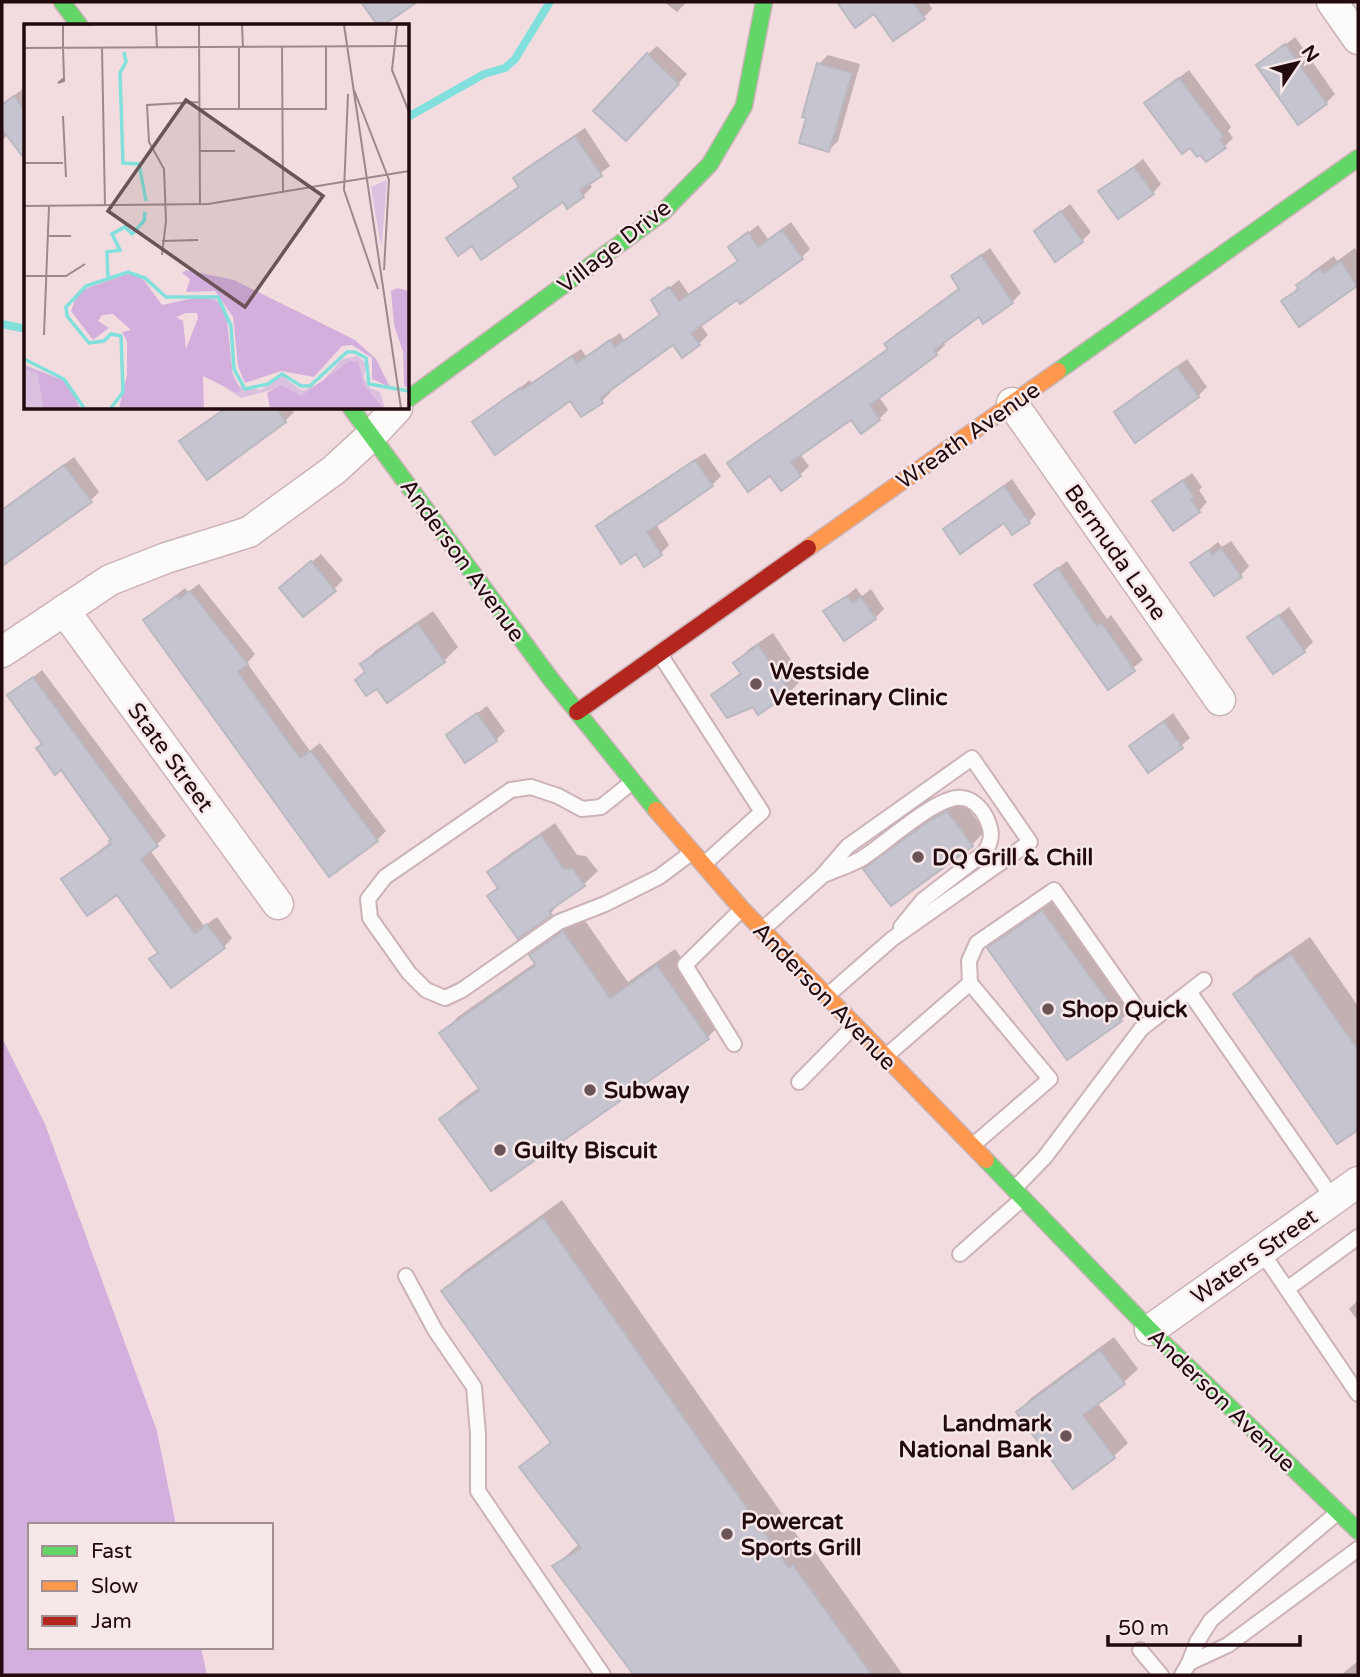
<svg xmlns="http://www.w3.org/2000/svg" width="1360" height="1677" font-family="'Varela Round',sans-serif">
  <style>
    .forest { fill: #d2afdc }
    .shadow { fill: #0003 }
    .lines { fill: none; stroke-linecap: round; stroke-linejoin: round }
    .stream { stroke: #81e0db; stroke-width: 8 }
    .building { fill: #c6c4ce; stroke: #bab8c1; stroke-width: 2 }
    .lane-casing { stroke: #cbb3b7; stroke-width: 18 }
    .street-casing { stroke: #cbb3b7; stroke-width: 33 }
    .fast-casing { stroke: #cbb3b7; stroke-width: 19 }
    .slow-casing { stroke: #cbb3b7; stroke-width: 19 }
    .jam-casing { stroke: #cbb3b7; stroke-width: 19 }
    .lane { stroke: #fdfafa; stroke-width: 14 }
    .street { stroke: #fdfafa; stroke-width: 30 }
    .fast { stroke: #63d668; stroke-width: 16 }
    .slow { stroke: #ff974d; stroke-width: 16 }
    .jam { stroke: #b3261e; stroke-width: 16 }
    .poi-dot { fill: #6b5458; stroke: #f6e7e9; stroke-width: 2.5 }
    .labels { text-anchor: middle; stroke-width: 5; stroke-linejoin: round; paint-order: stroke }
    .street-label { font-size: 23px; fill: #220a0f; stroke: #f6e7e9 }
    .poi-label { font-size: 23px; font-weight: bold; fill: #220a0f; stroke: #f6e7e9; text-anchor: start }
    .inset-river { fill: none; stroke: #81e0db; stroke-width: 3.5 }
    .inset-road { fill: none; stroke: #9f888c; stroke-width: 2 }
    .view { fill: #6b5458; fill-opacity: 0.15; stroke: #6b5458; stroke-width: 3.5 }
    .inset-edge { fill: none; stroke: #220a0f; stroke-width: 3.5 }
  </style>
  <rect width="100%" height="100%" fill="#f3dcdf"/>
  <polygon class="forest" points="2,1038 45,1124 157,1431 176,1525 30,1525 30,1647 201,1647 207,1675 2,1675"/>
  <g class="shadow">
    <polygon points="664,2 687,2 677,12"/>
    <polygon points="840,2 928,2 932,9 924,17 875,12"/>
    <polygon points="1295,37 1335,94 1326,103 1258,66"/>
    <polygon points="657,46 687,74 635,130 648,54"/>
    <polygon points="828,55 860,64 838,141 829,150 808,116 819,64"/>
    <polygon points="1189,70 1231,127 1228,131 1233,138 1225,146 1156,95"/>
    <polygon points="23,89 26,92 26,136 16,144 8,135 2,140 2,104"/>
    <polygon points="585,128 610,166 589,182 592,187 583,196 563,200 472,244 448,238 457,229 520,185 516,178 524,169"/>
    <polygon points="1143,159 1161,184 1153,193 1101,192"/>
    <polygon points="1070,204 1091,232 1082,241 1036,231"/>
    <polygon points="791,222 810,249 801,258 700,324 708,335 699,344 674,343 609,390 611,392 602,401 570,399 474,423 530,380 531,383 581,349 586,356 620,333 624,340 662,313 653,301 679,280 689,294 739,260 730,247 758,225 768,239"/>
    <polygon points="990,248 1021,293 1012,302 979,314 943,341 945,345 936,354 879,397 888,410 879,419 861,431 851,417 800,454 809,466 800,475 771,474 729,463 738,454 889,348 887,344 895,335 960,287 953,276"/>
    <polygon points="1355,248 1358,253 1358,283 1299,324 1284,302 1312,272 1334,256 1337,261"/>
    <polygon points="1187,359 1207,387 1198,396 1116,412 1125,404"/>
    <polygon points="225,408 291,408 294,412 285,421 182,441"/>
    <polygon points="705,453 721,476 712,485 656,524 669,545 660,554 637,552 598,526 607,517"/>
    <polygon points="74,457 99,492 90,501 2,564 2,511"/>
    <polygon points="1192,473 1202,487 1199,490 1207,502 1199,511 1154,501"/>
    <polygon points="1012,479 1036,514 1029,522 1004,521 945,529"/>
    <polygon points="1231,541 1249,566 1241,575 1192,563 1218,542 1222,547"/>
    <polygon points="321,554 343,580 334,589 290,580"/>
    <polygon points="1067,561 1107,619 1111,615 1143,660 1108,687 1036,585"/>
    <polygon points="199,584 255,654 247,663 310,751 320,743 386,831 377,840 145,620 185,588 188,592"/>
    <polygon points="856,588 862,596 871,589 884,609 875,618 826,612"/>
    <polygon points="1289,607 1313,642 1304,651 1260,630"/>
    <polygon points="433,611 458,647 444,661 377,686 357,680 366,671 362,665 375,651"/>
    <polygon points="773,633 803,678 790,692 754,705 713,695 741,672 735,663 749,649"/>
    <polygon points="42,670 166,836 150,850 204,926 217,917 232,938 224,947 152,959 159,951 118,892 63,879 113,840 9,696"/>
    <polygon points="487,706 505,731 496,740 448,735"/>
    <polygon points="1173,713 1190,738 1181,746 1131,746"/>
    <polygon points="961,799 985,831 972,845 865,869 879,855 946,807"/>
    <polygon points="555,823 577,855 586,856 598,871 584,884 563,899 550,914 489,896 499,886 490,873 503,859"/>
    <polygon points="1061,893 1139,1002 1121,1020 989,948 1007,930"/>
    <polygon points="581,915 628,982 675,949 725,1020 708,1037 441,1119 459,1102 480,1087 442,1033 459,1016 536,962 531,955 548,938"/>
    <polygon points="1310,937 1358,1006 1358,1127 1337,1142 1235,995 1254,976"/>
    <polygon points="562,1200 808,1551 812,1548 903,1675 636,1675 555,1566 579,1544 522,1467 551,1441 444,1291 462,1273"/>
    <polygon points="1358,1300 1358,1321 1349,1309"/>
    <polygon points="1114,1337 1138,1369 1124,1382 1097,1402 1128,1443 1114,1456 1073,1487 1018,1412 1031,1398"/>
    <polygon points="1358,1661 1358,1675 1341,1675"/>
  </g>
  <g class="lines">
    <g class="stream">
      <polyline points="408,117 484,74 505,68 515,59 550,2"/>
      <polyline points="2,324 26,329"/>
    </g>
  </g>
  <g class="building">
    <polygon points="361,2 417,2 382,26 378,26"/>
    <polygon points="837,2 913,2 925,19 893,41 874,14 855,28"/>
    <polygon points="1285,44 1327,104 1298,125 1256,65"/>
    <polygon points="647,53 679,84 626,141 593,111"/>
    <polygon points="817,63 852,73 829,152 799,143 806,118 802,117"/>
    <polygon points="1179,78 1224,137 1220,140 1226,148 1206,162 1200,155 1197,157 1190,148 1182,154 1144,103"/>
    <polygon points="14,96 26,113 26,161 2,129 2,105"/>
    <polygon points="575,136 602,176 580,190 584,197 567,209 563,202 481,260 472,246 458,256 446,238 519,187 513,178"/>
    <polygon points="1134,167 1154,194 1118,219 1098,191"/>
    <polygon points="1061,211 1083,242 1055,262 1034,231"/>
    <polygon points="782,230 803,259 740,304 737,300 691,333 700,345 682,358 673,345 600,398 603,403 581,417 570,401 495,455 472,422 520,388 522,390 572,356 577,363 610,340 615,347 660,315 651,300 669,287 679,301 738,261 728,247 748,232 758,247"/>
    <polygon points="981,255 1013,303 983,324 979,317 934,350 937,355 870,405 880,420 861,434 851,420 791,462 801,476 781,491 770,476 748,492 727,463 888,349 884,344 959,289 951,276"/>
    <polygon points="1341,261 1357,286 1299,327 1281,301 1299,289 1296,285 1320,269 1323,273"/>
    <polygon points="1177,367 1199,397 1135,443 1114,412"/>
    <polygon points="226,408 276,408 286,422 207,480 179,441"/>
    <polygon points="695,460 713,486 647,532 662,555 644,567 636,554 621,564 596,526"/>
    <polygon points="64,465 92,502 2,566 2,510"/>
    <polygon points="1183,480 1194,497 1191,499 1200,512 1173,531 1152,501"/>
    <polygon points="1004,486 1030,523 1012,535 1004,523 960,554 943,529"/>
    <polygon points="1221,548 1242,577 1214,596 1190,563 1209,550 1212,555"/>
    <polygon points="311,561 336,591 303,617 279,588"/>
    <polygon points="1058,568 1097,626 1102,623 1135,671 1108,690 1034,585"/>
    <polygon points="190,591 248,664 238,672 300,758 311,751 378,841 329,877 143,620 176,596 179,599"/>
    <polygon points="847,596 852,603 861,597 876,619 844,641 823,611"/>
    <polygon points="1279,615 1305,652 1273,674 1247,637"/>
    <polygon points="418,624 445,662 387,703 377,689 366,696 355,680 365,672 360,664"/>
    <polygon points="758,645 791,693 758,715 753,707 727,718 711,695 741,674 733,663"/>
    <polygon points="33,677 158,846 141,859 195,934 207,924 225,948 171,988 149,959 158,953 117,895 87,916 61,879 111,844 109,841 111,840 61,770 55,775 36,748 42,744 7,695"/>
    <polygon points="477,713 497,741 465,763 446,735"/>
    <polygon points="1164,721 1183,748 1148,773 1129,746"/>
    <polygon points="947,811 973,846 891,906 863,869 930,820"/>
    <polygon points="541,835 563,868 573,869 585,886 549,911 552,915 518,939 487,896 498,888 487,872"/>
    <polygon points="1042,910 1122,1021 1067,1060 987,948"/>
    <polygon points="563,931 610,998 657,965 709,1039 491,1191 439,1119 480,1090 439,1033 536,965 529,955"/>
    <polygon points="1291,954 1358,1050 1358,1130 1337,1144 1233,994"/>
    <polygon points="543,1217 789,1568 793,1565 872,1675 634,1675 552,1566 581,1548 519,1467 551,1443 441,1291"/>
    <polygon points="1100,1350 1125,1384 1083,1415 1115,1458 1073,1489 1016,1412"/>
  </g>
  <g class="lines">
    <defs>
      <g id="lane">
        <polyline points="661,656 762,812 704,864"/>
        <polyline points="631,783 601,807 582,809 558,796 531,787 511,790 385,877 368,899 370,918 409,973 426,990 445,998 462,990 559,922 605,904 659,877 691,853"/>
        <path d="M826 874C838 869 850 865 861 859 883 846 938 794 962 798 974 799 984 811 988 822 993 834 991 842 985 852L923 900 901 927"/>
        <polyline points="762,930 821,877 848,846 972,758 1030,842 892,939 829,994"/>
        <polyline points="970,983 969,961 977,943 1054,890 1136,1007"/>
        <polyline points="1190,993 1334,1200"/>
        <polyline points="734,1044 685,965 741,910"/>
        <polyline points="885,1057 970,983 1050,1079 972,1146"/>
        <polyline points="799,1082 853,1027"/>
        <polyline points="1016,1187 1045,1157 1141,1029 1204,980"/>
        <polyline points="1261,1251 1358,1394"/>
        <polyline points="960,1254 1021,1200"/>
        <polyline points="406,1276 435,1330 474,1387 478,1434 478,1491 603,1675"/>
        <polyline points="1287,1289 1358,1237"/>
        <polyline points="1140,1650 1161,1675"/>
        <polyline points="1189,1663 1228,1645 1358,1549"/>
        <polyline points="1182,1675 1189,1663 1197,1642 1211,1620 1337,1513"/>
      </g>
      <g id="street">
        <polyline points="1332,2 1358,39"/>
        <polyline points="1012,403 1220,700"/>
        <polyline points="64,610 278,904"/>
        <polyline points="2,652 110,580 166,558 249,532 334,470 371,436 397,408"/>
        <polyline points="1150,1330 1358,1182"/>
      </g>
      <g id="fast">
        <polyline points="62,2 80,26"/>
        <polyline points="1058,371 1358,158"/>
        <polyline points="408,399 662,213 710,164 744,106 764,2"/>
        <polyline points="351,408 550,678 656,810"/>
        <polyline points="986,1160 1150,1330 1358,1531"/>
      </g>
      <g id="slow">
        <polyline points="808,548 1058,371"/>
        <polyline points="656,810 742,909 986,1160"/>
      </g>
      <polyline id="jam" points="577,712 808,548"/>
    </defs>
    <use href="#lane" class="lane-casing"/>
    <use href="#street" class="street-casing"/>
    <use href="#fast" class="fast-casing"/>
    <use href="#slow" class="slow-casing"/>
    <use href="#jam" class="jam-casing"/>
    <use href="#lane" class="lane"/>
    <use href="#street" class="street"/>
    <use href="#fast" class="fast"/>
    <use href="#slow" class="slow"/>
    <use href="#jam" class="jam"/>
  </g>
  <g class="poi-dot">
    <circle cx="756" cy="684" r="7"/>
    <circle cx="918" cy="857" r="7"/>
    <circle cx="1048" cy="1009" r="7"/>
    <circle cx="590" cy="1090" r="7"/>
    <circle cx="500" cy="1150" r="7"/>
    <circle cx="1066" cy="1436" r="7"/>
    <circle cx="727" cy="1534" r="7"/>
  </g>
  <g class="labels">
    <g class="street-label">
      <text transform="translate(614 246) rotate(-38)" y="8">Village Drive</text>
      <text transform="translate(968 435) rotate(-35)" y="8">Wreath Avenue</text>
      <text transform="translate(1116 552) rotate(55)" y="8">Bermuda Lane</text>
      <text transform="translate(463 560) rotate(54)" y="8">Anderson Avenue</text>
      <text transform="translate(171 757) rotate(54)" y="8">State Street</text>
      <text transform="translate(825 996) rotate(46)" y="8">Anderson Avenue</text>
      <text transform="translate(1254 1256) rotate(-35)" y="8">Waters Street</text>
      <text transform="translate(1222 1400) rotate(44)" y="8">Anderson Avenue</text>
    </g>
    <g class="poi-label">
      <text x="770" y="679">Westside<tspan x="770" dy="26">Veterinary Clinic</tspan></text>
      <text x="932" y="865">DQ Grill &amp; Chill</text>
      <text x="1062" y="1017">Shop Quick</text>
      <text x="604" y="1098">Subway</text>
      <text x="514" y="1158">Guilty Biscuit</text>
      <text x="1052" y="1431" text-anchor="end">Landmark<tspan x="1052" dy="26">National Bank</tspan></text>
      <text x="741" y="1529">Powercat<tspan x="741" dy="26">Sports Grill</tspan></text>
    </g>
  </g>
  <g transform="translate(24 24)">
    <rect width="385" height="385" fill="#f3dcdf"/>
    <path d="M363 156 358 217 357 222 347 163ZM182 271 192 275 202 292 207 346 215 362 237 366 258 352 278 367 298 358 318 335 333 332 342 339 340 354 346 364 356 368 361 384 274 379 251 365 217 374 203 365 192 308 174 283 175 272ZM0 340 13 347 21 360V384H0Z" fill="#dbc0df"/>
    <path d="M162 246 210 256 331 316 352 335 366 363 348 355V334L328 321 318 322 290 353 257 347 221 359 214 342 209 293 191 267 162 268 166 255 158 249ZM106 249 120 256 138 281 179 272 194 278 203 296 209 353 217 366 213 369 179 352 180 384H95L103 351V317L98 308 107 306 89 290 78 291 74 297 85 304 69 316 47 287 52 273 61 265ZM162 289H173L174 294 162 325 159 297 152 293ZM374 264 385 267 384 364 380 362 379 328 370 301 367 267ZM326 337 334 338 340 361 359 384H246L243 369 258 361 277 372ZM0 341 44 358 56 384H19L14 350 0 345Z" fill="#d2afdc" fill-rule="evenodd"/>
    <path class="inset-river" d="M100 28 102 38 96 49 99 139 115 140 122 177M84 253 83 228 96 226 88 210 101 203 108 210 120 197 121 188M0 335 40 355 60 384M87 384 99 368 97 312 87 310 80 317 65 319 43 292 42 283 62 262 104 248 121 254 142 273H194L207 302 210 345 221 365 244 360 258 350 277 362H286L323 328H331L342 334 345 360 385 367"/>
    <path class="inset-road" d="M39 1V24L40 54V57L34 59 40 54M39 1H69M132 1 133 24M175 1 176 181M218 1 219 23M320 1 377 384M373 1 368 46 385 88M258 23 259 169M0 24 385 22M78 24 81 182M330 66 365 156 360 246M324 70 320 166 354 265M175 85H302V23M215 85V23M39 92 42 153M175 127H211M0 139H39M0 182 184 180 385 147M25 212H47M138 217 174 216M138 231 142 197 140 145 125 118 123 81 175 78M0 252H42L61 240M20 311 25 182"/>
    <path class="view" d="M162 76 299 172 221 283 84 187Z"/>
    <rect width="385" height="385" class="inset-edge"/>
  </g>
  <rect width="1360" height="1677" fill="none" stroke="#220a0f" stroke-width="7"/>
  <rect x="28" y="1523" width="245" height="126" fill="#f6e7e9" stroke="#a18f92" stroke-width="2"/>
  <rect x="42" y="1546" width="35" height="10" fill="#63d668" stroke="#a18f92" stroke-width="2"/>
  <text x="91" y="1558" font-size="21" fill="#220a0f">Fast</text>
  <rect x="42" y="1581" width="35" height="10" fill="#ff974d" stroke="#a18f92" stroke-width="2"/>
  <text x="91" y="1593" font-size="21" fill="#220a0f">Slow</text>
  <rect x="42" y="1616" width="35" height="10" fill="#b3261e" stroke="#a18f92" stroke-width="2"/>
  <text x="91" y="1628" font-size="21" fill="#220a0f">Jam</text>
  <g transform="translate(1297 63) rotate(55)" stroke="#f6e7e9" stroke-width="5" paint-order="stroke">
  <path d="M0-5L12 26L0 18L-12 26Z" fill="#220a0f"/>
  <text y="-10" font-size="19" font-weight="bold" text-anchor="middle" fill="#220a0f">N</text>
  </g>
  <path d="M1108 1635v10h192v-10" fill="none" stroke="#220a0f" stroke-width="3.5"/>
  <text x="1118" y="1635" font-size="21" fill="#220a0f" stroke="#f6e7e9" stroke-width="5" paint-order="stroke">50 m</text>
</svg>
